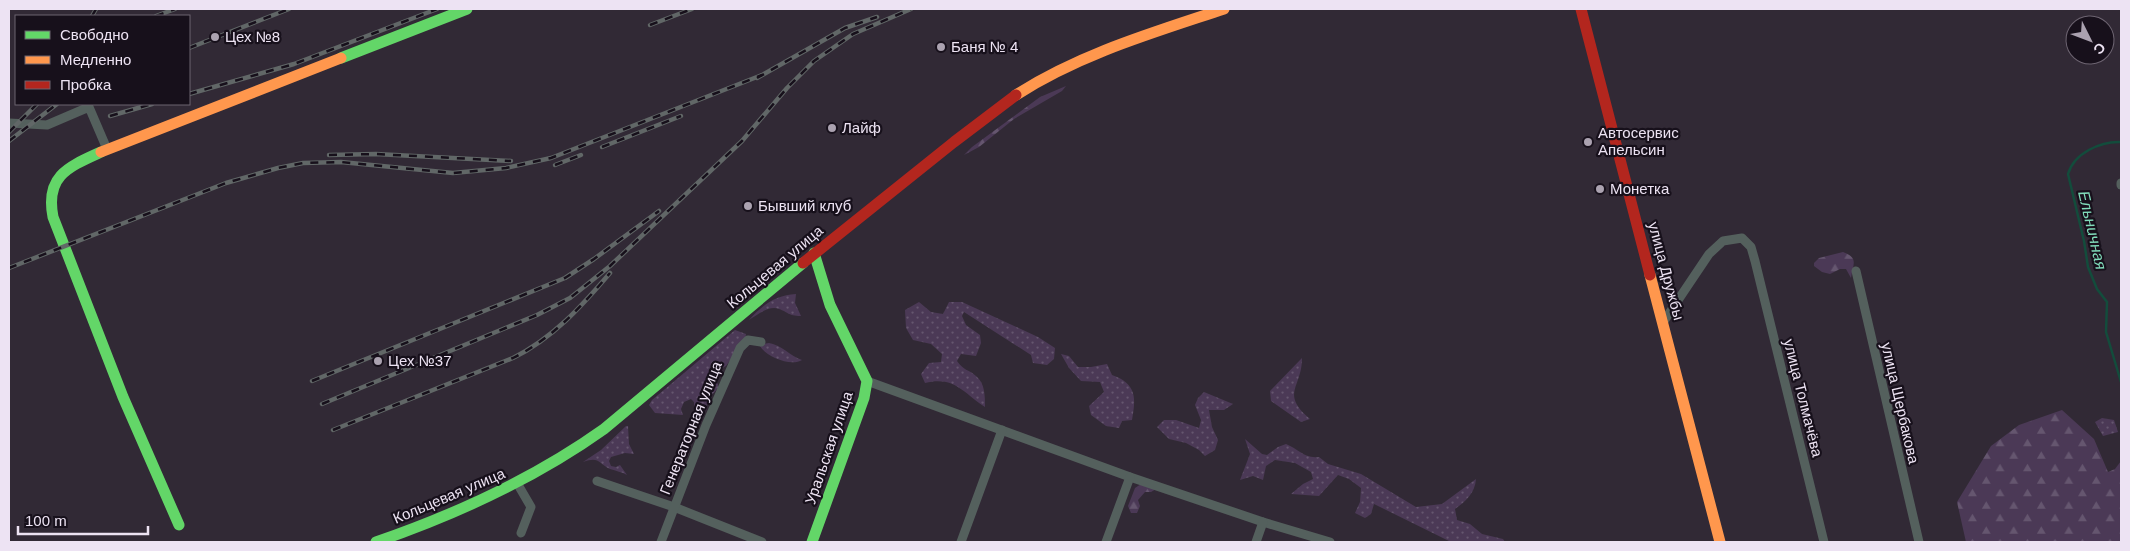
<svg xmlns="http://www.w3.org/2000/svg" width="2130" height="551" font-family="Arial,sans-serif">
  <style>
    .grass { fill: url(#grass-dots) }
    .forest { fill: url(#forest-firs) }
    .lines { fill: none; stroke-linecap: round; stroke-linejoin: round }
    .stream { stroke: #134c3c; stroke-width: 2.5 }
    .street { stroke: #54605d; stroke-width: 9 }
    .fast { stroke: #63d668; stroke-width: 11 }
    .slow { stroke: #ff974d; stroke-width: 11 }
    .jam { stroke: #b3261e; stroke-width: 11 }
    .rail-casing { stroke: #616767; stroke-width: 4.5 }
    .rail { stroke: #17101b; stroke-width: 2.5; stroke-dasharray: 8; stroke-linecap: butt }
    .poi-dot { fill: #aba2b0; stroke: #17101b; stroke-width: 2 }
    .labels { text-anchor: middle; stroke-width: 4.5; stroke-linejoin: round; paint-order: stroke }
    .poi-label { font-size: 15px; fill: #ede3f3; stroke: #17101b; text-anchor: start }
    .street-label { font-size: 15px; fill: #ede3f3; stroke: #17101b }
    .water-label { font-size: 16px; font-style: italic; fill: #81dcba; stroke: #17101b }
  </style>
  <defs>
    <pattern id="grass-dots" width="8" height="8" patternUnits="userSpaceOnUse" patternTransform="scale(1.25)"><rect width="8" height="8" fill="#4b3956"/><path d="M2 2h.1M6 6h.1" fill="none" stroke="#65566f" stroke-width="1.8" stroke-linecap="round"/></pattern>
    <pattern id="forest-firs" width="22" height="20" patternUnits="userSpaceOnUse" patternTransform="scale(1.25)"><rect width="22" height="20" fill="#4b3956"/><path d="M5 1l3.5 6h-7zM16 11l3.5 6h-7z" fill="#65566f"/></pattern>
  </defs>
  <rect width="100%" height="100%" fill="#312935"/>
  <g class="grass">
    <path d="M796 294 795 303 801 316C788 316 788 312 779 309 769 305 757 315 749 320 762 305 776 295 796 294Z"/>
    <path d="M919 302 931 312 943 314 949 302H962L1038 337 1055 348 1054 359 1047 365 1033 363 1031 355 964 312 962 316 966 325 980 335 981 343 976 356 961 354 957 361C964 371 968 369 976 376 985 383 985 396 985 407 963 393 955 376 925 383L921 374 929 363 941 362 942 354 931 344 913 340 906 328 905 310Z"/>
    <path d="M735 330 746 334 745 340 726 366 707 376 718 384V388C712 396 706 397 707 409L701 414 694 412V402L691 399 684 402 681 409 683 415 655 413 649 405 652 400Z"/>
    <path d="M769 343C782 345 790 356 802 360 791 367 766 357 760 346L763 344Z"/>
    <path d="M1061 354 1069 356 1078 367H1091L1107 364 1112 375C1137 384 1136 398 1132 420L1122 421 1119 428 1106 426 1091 415 1089 406 1104 392 1100 382 1081 381 1069 368Z"/>
    <path d="M1302 358C1302 388 1280 393 1310 419L1301 422 1271 401 1270 391Z"/>
    <polygon points="1204,392 1233,404 1224,410 1209,410 1212,427 1218,440 1215,450 1205,456 1199,450 1186,443 1169,439 1157,427 1164,420 1176,420 1199,428 1201,420 1195,405 1198,398"/>
    <polygon points="2102,418 2114,420 2118,432 2103,436 2095,422"/>
    <path d="M626 426H628L629 444 634 454 625 453 611 457 609 461 611 466 616 467 620 465 627 475C622 472 616 471 610 469 598 463 599 456 583 462L601 450Z"/>
    <path d="M1245 439 1262 454 1267 455 1278 447 1286 444C1299 449 1304 459 1319 457L1328 464 1361 474 1416 507 1442 504 1476 479C1475 493 1466 501 1455 509L1457 520 1470 524 1482 534 1503 539 1505 542H1451L1374 504 1371 514 1365 518 1355 513 1360 502 1361 488 1349 479 1338 475 1319 496 1291 494 1303 484 1313 479 1311 472 1295 463 1275 460 1266 466 1263 480 1253 476 1240 480 1250 454Z"/>
  </g>
  <g class="forest">
    <polygon points="1066,86 1062,91 1014,119 979,147 964,155 972,147 1040,97"/>
    <path d="M1843 252C1859 258 1853 264 1851 278L1846 269H1840L1830 274 1822 272 1814 266V263L1819 258Z"/>
    <polygon points="2062,410 2094,439 2108,472 2115,469 2121,461 2121,542 1966,542 1957,502 1991,446 2019,425"/>
    <polygon points="1141,484 1156,489 1151,492 1145,492 1138,500 1140,506 1137,513 1131,513 1128,506 1135,488"/>
  </g>
  <g class="lines">
    <path class="stream" d="M2121 142C2101 141 2074 153 2068 174L2084 241 2088 267 2097 289 2107 302 2106 332 2121 382"/>
    <g class="street">
      <polyline points="9,123 47,125 89,107 107,149"/>
      <polyline points="2121,183 2121,185"/>
      <polyline points="1856,271 1919,542"/>
      <polyline points="1664,321 1709,254 1723,241 1742,238 1751,247 1755,261 1824,542"/>
      <polyline points="867,381 1130,477 1263,522 1330,542"/>
      <polyline points="597,481 674,507 762,542"/>
      <polyline points="517,483 531,507 521,533"/>
      <polyline points="661,542 706,425 740,348 748,340 761,342"/>
      <polyline points="961,542 1002,430"/>
      <polyline points="1106,542 1130,477"/>
      <polyline points="1256,542 1263,522"/>
    </g>
    <g class="fast">
      <polyline points="341,58 467,9"/>
      <path d="M101 152C68 167 45 176 53 217L123 397 179 525"/>
      <path d="M376 542C457 514 534 479 604 429L803 263"/>
      <polyline points="812,542 864,398 867,381 830,305 814,253"/>
    </g>
    <g class="slow">
      <path d="M1016 95C1080 54 1152 33 1224 9"/>
      <polyline points="101,152 341,58"/>
      <polyline points="1650,275 1720,542"/>
    </g>
    <g class="jam">
      <polyline points="1581,9 1650,275"/>
      <polyline points="803,263 954,142 1016,95"/>
    </g>
    <defs>
      <g id="rail">
        <polyline points="92,16 96,9"/>
        <polyline points="156,16 175,9"/>
        <polyline points="650,25 692,9"/>
        <polyline points="189,48 289,9"/>
        <polyline points="757,78 845,28 877,17"/>
        <polyline points="189,94 294,64 437,9"/>
        <polyline points="110,116 152,104"/>
        <polyline points="9,132 37,104"/>
        <polyline points="9,141 57,104"/>
        <polyline points="602,147 681,116"/>
        <polyline points="329,155 376,154 511,161"/>
        <polyline points="555,165 581,155"/>
        <polyline points="9,268 226,183 278,168 303,163 341,162 453,173 506,168 551,158 762,75"/>
        <polyline points="312,381 565,278 594,259 659,211"/>
        <polyline points="322,404 537,315 570,298 610,266 742,141 787,88 814,61 853,34 911,9"/>
        <path d="M333 430 513 358C553 338 581 307 610 273"/>
      </g>
    </defs>
    <use href="#rail" class="rail-casing"/>
    <use href="#rail" class="rail"/>
  </g>
  <g class="poi-dot">
    <circle cx="215" cy="37" r="5"/>
    <circle cx="941" cy="47" r="5"/>
    <circle cx="832" cy="128" r="5"/>
    <circle cx="1588" cy="142" r="5"/>
    <circle cx="1600" cy="189" r="5"/>
    <circle cx="748" cy="206" r="5"/>
    <circle cx="378" cy="361" r="5"/>
  </g>
  <g class="labels">
    <g class="poi-label">
      <text x="225" y="42">Цех №8</text>
      <text x="951" y="52">Баня № 4</text>
      <text x="842" y="133">Лайф</text>
      <text x="1598" y="138">Автосервис<tspan x="1598" dy="17">Апельсин</tspan></text>
      <text x="1610" y="194">Монетка</text>
      <text x="758" y="211">Бывший клуб</text>
      <text x="388" y="366">Цех №37</text>
    </g>
    <g class="street-label">
      <text transform="translate(775 267) rotate(-40)" y="5">Кольцевая улица</text>
      <text transform="translate(1666 271) rotate(75)" y="5">улица Дружбы</text>
      <text transform="translate(1803 398) rotate(76)" y="5">улица Толмачёва</text>
      <text transform="translate(1900 403) rotate(77)" y="5">улица Щербакова</text>
      <text transform="translate(691 428) rotate(-68)" y="5">Генераторная улица</text>
      <text transform="translate(829 448) rotate(-71)" y="5">Уральская улица</text>
      <text transform="translate(449 496) rotate(-23)" y="5">Кольцевая улица</text>
    </g>
    <g class="water-label">
      <text transform="translate(2093 230) rotate(77)" y="6">Ельничная</text>
    </g>
  </g>
  <rect width="2130" height="551" fill="none" stroke="#ede3f3" stroke-width="20"/>
  <rect x="15" y="15" width="175" height="90" fill="#17101b" stroke="#6d6471"/>
  <rect x="25" y="31" width="25" height="8" fill="#63d668" stroke="#6d6471"/>
  <text x="60" y="40" font-size="15" fill="#ede3f3">Свободно</text>
  <rect x="25" y="56" width="25" height="8" fill="#ff974d" stroke="#6d6471"/>
  <text x="60" y="65" font-size="15" fill="#ede3f3">Медленно</text>
  <rect x="25" y="81" width="25" height="8" fill="#b3261e" stroke="#6d6471"/>
  <text x="60" y="90" font-size="15" fill="#ede3f3">Пробка</text>
  <g transform="translate(2090 40) rotate(132)"><circle r="24" fill="#17101b" stroke="#6d6471"/>
  <path d="M0-4L9 19L0 12L-9 19Z" fill="#aba2b0"/>
  <text y="-8" font-size="14" font-weight="bold" text-anchor="middle" fill="#ede3f3">С</text>
  </g>
  <path d="M18 526v8h130v-8" fill="none" stroke="#ede3f3" stroke-width="2.5"/>
  <text x="25" y="526" font-size="15" fill="#ede3f3" stroke="#17101b" stroke-width="4" paint-order="stroke">100 m</text>
</svg>
